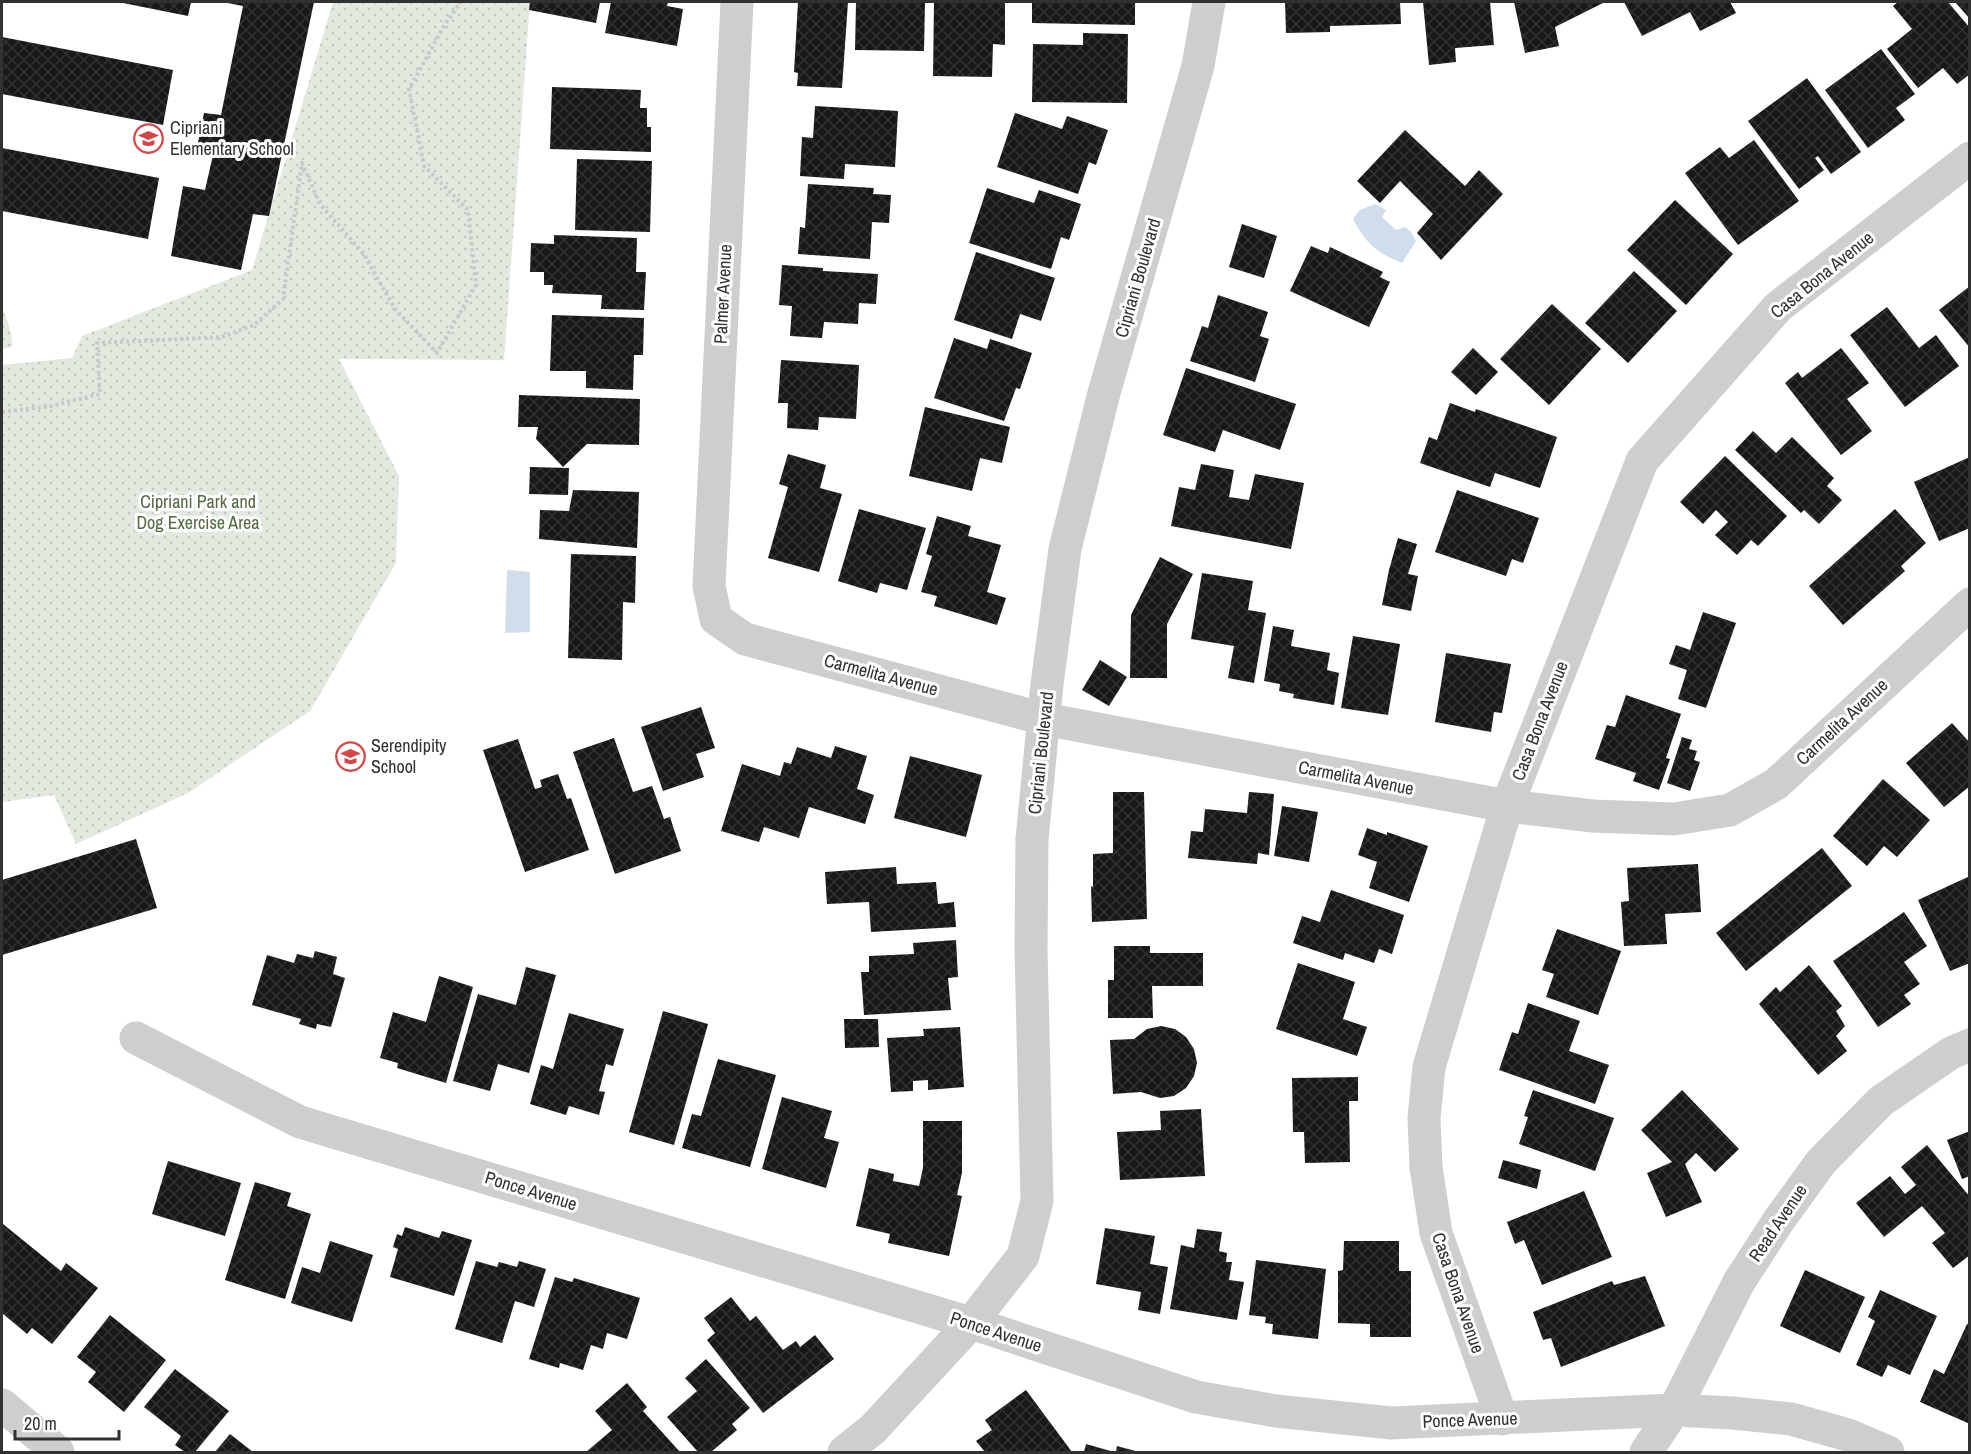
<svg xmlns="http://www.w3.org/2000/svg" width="1971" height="1454" font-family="'Archivo Narrow',sans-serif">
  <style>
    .park { fill: url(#park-dots) }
    .water { fill: #cfdeea }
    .building { fill: url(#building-cross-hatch) }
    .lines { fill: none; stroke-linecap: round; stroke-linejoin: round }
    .path { stroke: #c8c8c8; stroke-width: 4; stroke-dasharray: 3 3; stroke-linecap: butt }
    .street { stroke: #cecece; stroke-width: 33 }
    .labels { text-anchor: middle; stroke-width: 6; stroke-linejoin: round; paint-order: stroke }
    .poi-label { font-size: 18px; fill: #313131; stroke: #fff; text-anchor: start }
    .street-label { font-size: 18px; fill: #313131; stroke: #fff }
    .park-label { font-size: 18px; fill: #526942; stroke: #fff }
  </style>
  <defs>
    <pattern id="park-dots" width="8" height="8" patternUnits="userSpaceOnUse" patternTransform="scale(1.5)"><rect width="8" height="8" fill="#e3e9de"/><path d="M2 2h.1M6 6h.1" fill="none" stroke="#c3c8bf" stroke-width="1.8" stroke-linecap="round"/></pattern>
    <pattern id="building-cross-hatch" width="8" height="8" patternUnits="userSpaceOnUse" patternTransform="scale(1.5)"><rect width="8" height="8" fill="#181818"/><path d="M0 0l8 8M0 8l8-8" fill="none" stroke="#313131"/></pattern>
  </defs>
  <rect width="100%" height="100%" fill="#fff"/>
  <g class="park">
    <polygon points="333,2 530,2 504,360 339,359 399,476 396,563 310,711 188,793 76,844 54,795 2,802 2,365 72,358 82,336 252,270"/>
    <path d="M2 308C8 321 12 332 12 347L2 349Z"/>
  </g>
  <g class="water">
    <path d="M1375 204 1386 210 1382 217 1396 230 1405 227 1411 232 1416 241 1402 263C1376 253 1366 243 1353 219L1360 210Z"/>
    <polygon points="507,570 530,572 530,632 505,633"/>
  </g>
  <g class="building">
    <polygon points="118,2 191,2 188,16"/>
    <polygon points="222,2 314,2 269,216 253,214 241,270 171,256 183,186 205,190 213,155 196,152 204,113 221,115 243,6"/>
    <polygon points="530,2 600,2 596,23 529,10"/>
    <polygon points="611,2 668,2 667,6 683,9 677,46 605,33"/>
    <polygon points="798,2 848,2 842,88 797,86 798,73 794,72"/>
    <polygon points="856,2 925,2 924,51 855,50"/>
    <polygon points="934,2 1005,2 1005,45 993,44 992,77 933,76"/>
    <polygon points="1032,2 1135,2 1135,25 1032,23"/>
    <polygon points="1285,2 1400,2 1401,24 1330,26 1330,32 1286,33"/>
    <polygon points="1423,2 1490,2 1494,45 1455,48 1456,62 1429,65"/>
    <polygon points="1514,2 1550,3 1605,2 1555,27 1559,46 1525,53"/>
    <polygon points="1624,2 1730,2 1736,13 1700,31 1690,12 1642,36"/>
    <polygon points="1898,2 1948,2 1970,28 1970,74 1957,84 1943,68 1918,88 1887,49 1912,29 1893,6"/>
    <polygon points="1955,2 1970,2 1970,19"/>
    <polygon points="1083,33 1128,34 1127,103 1032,102 1033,44 1083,45"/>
    <polygon points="2,37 173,70 163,125 2,94"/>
    <polygon points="1881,49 1915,94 1896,108 1905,120 1868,148 1825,90"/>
    <polygon points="1807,78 1861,152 1831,174 1818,156 1815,158 1824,170 1799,189 1748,121"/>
    <polygon points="552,87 641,90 640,108 647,108 647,127 651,127 651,152 550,149"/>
    <polygon points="815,106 898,111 895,167 845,164 844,179 800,176 802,137 813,138"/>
    <polygon points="1015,113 1062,129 1067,116 1108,130 1096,165 1089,162 1078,194 997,167"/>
    <polygon points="1405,130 1465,186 1479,170 1503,194 1441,260 1417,233 1433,214 1400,181 1380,203 1357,181"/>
    <polygon points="1754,140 1799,201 1738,245 1685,173 1720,147 1729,158"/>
    <polygon points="2,148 159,178 148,239 2,211"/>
    <polygon points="577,159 652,161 650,232 575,230"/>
    <polygon points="808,184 874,188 873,194 891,195 889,223 872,222 870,259 798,254 800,227 805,228"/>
    <polygon points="987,188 1034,203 1039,190 1081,204 1069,240 1061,237 1051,269 969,243"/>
    <polygon points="1675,200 1733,254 1686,305 1627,250"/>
    <polygon points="1242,224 1277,236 1264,278 1229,267"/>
    <polygon points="554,235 637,238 636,272 646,272 644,310 601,309 602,295 552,293 553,285 544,285 544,272 530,272 531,243 554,244"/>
    <polygon points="1311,246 1328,253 1330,247 1383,272 1380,277 1390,282 1369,327 1290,291"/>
    <polygon points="976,252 1055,278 1041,321 1020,314 1012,339 954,320"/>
    <polygon points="782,265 823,268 823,271 878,274 876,304 859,303 858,324 824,322 822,338 790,336 792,306 779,305"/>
    <polygon points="1634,271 1677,311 1628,363 1585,323"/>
    <polygon points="1970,286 1970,348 1939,310"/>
    <polygon points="1218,295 1268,312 1260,336 1269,339 1255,382 1190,361 1202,326 1208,328"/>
    <polygon points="1552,304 1601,349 1549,405 1500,359"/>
    <polygon points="1887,307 1919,348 1936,335 1959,366 1905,407 1850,335"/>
    <polygon points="552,315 644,318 643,355 634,355 633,390 586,388 586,371 550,371"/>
    <polygon points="954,338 987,349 990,339 1032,353 1020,389 1016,388 1004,421 934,398"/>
    <polygon points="1473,348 1498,372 1476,395 1451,372"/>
    <polygon points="1841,348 1869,383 1847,399 1872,431 1841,455 1785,383 1798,372 1802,378"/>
    <polygon points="781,360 859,365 856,419 819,417 818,430 787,428 788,403 778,403"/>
    <polygon points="1186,368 1296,404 1280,450 1223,430 1215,452 1163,435"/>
    <polygon points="519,395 640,399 639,445 587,444 563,467 536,439 538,427 518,427"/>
    <polygon points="1450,403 1475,412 1476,409 1557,437 1540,488 1495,473 1490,487 1420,463 1429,437 1437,440"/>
    <polygon points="925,407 1010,427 1002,463 980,458 972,491 909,476"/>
    <polygon points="1753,431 1776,453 1792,437 1834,478 1827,486 1842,500 1819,524 1804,510 1801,513 1735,450"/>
    <polygon points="788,454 826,465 820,488 842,494 819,572 768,558 788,487 779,484"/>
    <polygon points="1725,456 1787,516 1758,546 1751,540 1737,555 1715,535 1728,522 1716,510 1703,524 1680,502"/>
    <polygon points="1970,457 1970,528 1939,541 1914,482"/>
    <polygon points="1201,464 1234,470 1229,497 1249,500 1255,474 1304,483 1291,549 1171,526 1179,487 1195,490"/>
    <polygon points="530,467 569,468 568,495 529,494"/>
    <polygon points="573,490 639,492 637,548 539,539 540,510 569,511"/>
    <polygon points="1457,490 1539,518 1523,563 1512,559 1506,576 1435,552"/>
    <polygon points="859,509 926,528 907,590 880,583 877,593 838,581"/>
    <polygon points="1895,509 1926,543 1901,566 1905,571 1843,625 1809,586"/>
    <polygon points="937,516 971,526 968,536 1001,545 987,592 1006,598 997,625 934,606 937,596 921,592 932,556 926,554"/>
    <polygon points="1398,538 1417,544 1408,574 1418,576 1411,611 1382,605 1389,570"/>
    <polygon points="571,554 636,556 635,603 623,602 622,660 568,658"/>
    <polygon points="1160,557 1193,574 1167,624 1167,678 1130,678 1131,615"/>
    <polygon points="1202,573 1253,581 1248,610 1266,613 1254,683 1228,678 1234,646 1191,639"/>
    <polygon points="1703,612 1736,623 1706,708 1678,699 1687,670 1669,664 1676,645 1690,650"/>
    <polygon points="1273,626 1294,630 1291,646 1330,653 1327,670 1339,673 1334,705 1293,698 1294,694 1279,691 1280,684 1264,681"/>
    <polygon points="1353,636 1400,644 1388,715 1341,708"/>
    <polygon points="1446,653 1511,664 1502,713 1494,712 1491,732 1435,722"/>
    <polygon points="1100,660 1127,677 1109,706 1082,690"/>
    <polygon points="1626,695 1681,714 1666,758 1670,759 1659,790 1633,781 1636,773 1595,759 1607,725 1615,727"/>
    <polygon points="701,707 715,748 696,754 704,777 663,791 641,727"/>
    <polygon points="1952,723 1970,743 1970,786 1944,807 1906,763"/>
    <polygon points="1682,737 1692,740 1689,749 1697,751 1694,760 1700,762 1690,791 1667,783"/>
    <polygon points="614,738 633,792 652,786 664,819 670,817 681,851 615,874 573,752"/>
    <polygon points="518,739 535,789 542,787 540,780 558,774 567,799 571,798 589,850 525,872 483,750"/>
    <polygon points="835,746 867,756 857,789 874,795 865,824 809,807 799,838 764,827 759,842 721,831 742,764 780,776 784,762 791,764 797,747 831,758"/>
    <polygon points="910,756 982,775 966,837 894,818"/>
    <polygon points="1883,779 1930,820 1897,857 1884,846 1867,866 1833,836"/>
    <polygon points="1113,792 1144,792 1147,919 1092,922 1091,886 1093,887 1093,854 1113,853"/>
    <polygon points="1249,792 1274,794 1269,855 1258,853 1257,864 1188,858 1191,831 1203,832 1205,809 1247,813"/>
    <polygon points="1282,806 1318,812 1309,862 1274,856"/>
    <polygon points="1367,828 1387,835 1387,832 1428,846 1409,902 1369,888 1377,862 1358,855"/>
    <polygon points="136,839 157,908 2,955 2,880"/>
    <polygon points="1822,848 1852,886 1746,971 1716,933"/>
    <polygon points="1698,864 1701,912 1665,914 1667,944 1624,946 1621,902 1629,901 1627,868"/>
    <polygon points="896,867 897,884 936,882 938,904 954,902 956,927 871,932 869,902 827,904 825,872"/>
    <polygon points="1970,876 1970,963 1950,971 1918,900"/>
    <polygon points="1331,890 1404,915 1392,954 1379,949 1374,963 1345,953 1343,960 1293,943 1302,916 1320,922"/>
    <polygon points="1904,912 1927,946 1904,962 1920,984 1904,995 1911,1004 1878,1027 1833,961"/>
    <polygon points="1557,929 1621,951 1598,1015 1546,997 1554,974 1542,970"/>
    <polygon points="956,940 958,977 948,978 951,1010 864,1015 861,972 869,972 869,956 914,954 913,943"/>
    <polygon points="1114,946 1150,946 1150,953 1203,953 1203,986 1152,986 1153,1018 1108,1018 1108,980 1114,980"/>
    <polygon points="315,951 337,957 333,974 345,978 331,1027 317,1024 316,1029 299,1024 301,1019 252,1005 267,955 294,963 297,954 313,958"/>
    <polygon points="1298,963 1355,982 1343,1019 1367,1027 1357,1056 1276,1029"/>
    <polygon points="1809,965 1842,1006 1836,1011 1845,1026 1836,1036 1847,1051 1818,1075 1759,1004 1776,987 1780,992"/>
    <polygon points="526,967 556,975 529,1073 498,1064 490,1091 453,1081 478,994 516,1005"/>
    <polygon points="439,976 473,987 446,1083 397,1068 398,1063 380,1058 393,1012 426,1022"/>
    <polygon points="1528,1003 1580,1021 1569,1051 1609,1065 1595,1104 1499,1070 1512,1032 1518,1034"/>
    <polygon points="663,1011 708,1024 674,1145 629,1132"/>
    <polygon points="569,1013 624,1029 613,1066 606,1064 599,1091 605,1092 599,1115 569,1106 566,1115 530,1104 541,1065 553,1069"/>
    <polygon points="844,1019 878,1019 879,1047 845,1048"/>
    <polygon points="1161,1026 1175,1029 1186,1037 1194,1049 1197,1063 1194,1076 1186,1088 1174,1096 1160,1098 1141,1092 1113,1094 1110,1040 1134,1039 1147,1029"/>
    <polygon points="960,1027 964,1087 928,1090 928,1080 913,1081 913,1091 891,1092 887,1038 924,1036 923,1029"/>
    <polygon points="718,1059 776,1075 750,1167 682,1148 692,1114 701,1116"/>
    <polygon points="1358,1077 1358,1101 1349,1101 1350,1162 1305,1163 1304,1132 1293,1132 1292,1078"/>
    <polygon points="1533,1090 1614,1118 1595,1171 1519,1144 1528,1117 1524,1116"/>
    <polygon points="1682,1090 1739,1149 1715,1172 1696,1153 1685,1164 1702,1202 1666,1217 1647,1173 1672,1162 1641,1130"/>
    <polygon points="782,1097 832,1111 824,1138 839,1142 826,1188 762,1169"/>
    <polygon points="1201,1109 1205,1176 1120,1180 1117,1132 1161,1130 1160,1111"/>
    <polygon points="923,1121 962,1121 962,1173 957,1195 962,1196 949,1256 888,1243 890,1234 856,1226 869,1168 894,1174 893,1181 919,1186 923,1168"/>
    <polygon points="1970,1131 1970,1176 1962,1179 1947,1140"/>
    <polygon points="1927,1145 1970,1197 1970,1255 1953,1268 1932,1243 1945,1233 1922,1206 1884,1237 1856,1203 1890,1176 1905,1194 1916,1185 1901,1167"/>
    <polygon points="1503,1160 1541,1170 1537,1189 1498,1178"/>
    <polygon points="168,1161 241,1183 225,1236 152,1214"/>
    <polygon points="255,1182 291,1193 287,1206 311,1214 285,1299 225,1280"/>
    <polygon points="1584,1191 1612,1257 1542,1285 1524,1240 1515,1244 1507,1222"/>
    <polygon points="3,1224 61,1271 66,1263 98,1288 52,1344 32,1328 27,1334 2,1313"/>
    <polygon points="405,1227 439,1238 442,1231 472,1240 454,1296 390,1277 398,1249 393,1247 397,1234 402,1236"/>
    <polygon points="1105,1228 1155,1236 1150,1264 1168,1267 1160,1314 1138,1310 1141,1292 1096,1284"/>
    <polygon points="1197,1229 1222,1232 1219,1251 1227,1253 1226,1262 1232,1262 1229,1280 1244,1282 1237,1320 1170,1309 1181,1245 1194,1248"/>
    <polygon points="330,1241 373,1255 352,1322 291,1303 302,1267 320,1273"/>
    <polygon points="1344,1241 1399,1241 1399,1271 1411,1271 1411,1337 1370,1337 1370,1324 1338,1323 1338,1271 1343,1270"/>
    <polygon points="1256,1260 1326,1269 1318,1339 1272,1334 1273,1324 1265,1323 1266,1317 1249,1315"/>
    <polygon points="476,1261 497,1267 499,1262 517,1267 519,1261 546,1269 534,1307 515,1301 502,1343 455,1329"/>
    <polygon points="1805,1270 1865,1297 1840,1353 1780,1326"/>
    <polygon points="1645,1276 1665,1326 1561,1367 1551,1338 1543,1340 1533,1312 1612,1281 1614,1285"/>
    <polygon points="555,1277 572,1282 574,1278 640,1298 627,1339 607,1333 603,1349 591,1345 583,1370 560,1363 559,1368 529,1359"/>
    <polygon points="1880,1290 1937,1316 1910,1375 1888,1365 1882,1377 1856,1365 1875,1321 1868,1317"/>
    <polygon points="731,1297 750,1321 756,1316 783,1350 796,1341 800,1347 815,1335 834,1359 763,1413 707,1340 715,1333 704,1318"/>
    <polygon points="110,1315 166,1360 124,1412 88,1382 96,1372 77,1357"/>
    <polygon points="1967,1324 1970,1325 1970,1424 1920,1402 1934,1369 1944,1374"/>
    <polygon points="706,1359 750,1408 732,1424 737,1430 711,1452 698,1452 667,1417 697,1391 685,1378"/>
    <polygon points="175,1369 229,1411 195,1452 185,1452 175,1445 181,1436 144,1407"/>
    <polygon points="627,1383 647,1407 643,1411 680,1452 586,1452 612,1430 595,1411"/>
    <polygon points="1026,1390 1072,1452 985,1452 976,1441 992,1430 985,1420"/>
    <polygon points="230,1434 253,1452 215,1452"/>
    <polygon points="1086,1444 1114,1452 1084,1452"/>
    <polygon points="1117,1446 1139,1452 1116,1452"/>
  </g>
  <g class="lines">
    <polyline class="path" points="2,412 51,406 100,394 97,343 222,337 254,325 283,299 302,163 320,204 363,253 395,309 437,353 476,285 468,210 424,166 409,89 445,24 461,2"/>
    <g class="street">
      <polyline points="737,2 709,586 716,619 745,639 1044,719 1507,806 1593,816 1674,819 1730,810 1776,784 1970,604"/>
      <polyline points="136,1038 300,1122 971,1323 1196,1397 1276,1411 1391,1423 1674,1410 1733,1413 1791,1419 1848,1435 1888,1452"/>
      <polyline points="2,1405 58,1452"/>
      <polyline points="1502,1419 1436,1233 1426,1167 1424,1118 1429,1067 1507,806 1642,461 1778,307 1970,158"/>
      <polyline points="844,1452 873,1429 971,1323 1023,1256 1037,1201 1031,949 1032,839 1047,684 1065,549 1104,393 1198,66 1209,2"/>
      <polyline points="1646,1452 1674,1410 1739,1282 1779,1220 1821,1162 1881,1101 1951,1053 1970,1045"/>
    </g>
  </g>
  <defs>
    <symbol id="school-ring" viewBox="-11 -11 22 22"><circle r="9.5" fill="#fff" stroke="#d54647" stroke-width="1.5"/><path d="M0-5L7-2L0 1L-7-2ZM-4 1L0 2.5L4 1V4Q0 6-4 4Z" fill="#d54647"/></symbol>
  </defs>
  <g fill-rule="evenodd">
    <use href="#school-ring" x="132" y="122" width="33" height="33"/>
    <use href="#school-ring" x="334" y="740" width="33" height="33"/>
  </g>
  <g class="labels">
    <g class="poi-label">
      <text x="170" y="134">Cipriani<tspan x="170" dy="21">Elementary School</tspan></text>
      <text x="371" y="752">Serendipity<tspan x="371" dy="21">School</tspan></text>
    </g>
    <g class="street-label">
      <text transform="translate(1822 275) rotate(-39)" y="6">Casa Bona Avenue</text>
      <text transform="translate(1138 278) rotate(-74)" y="6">Cipriani Boulevard</text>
      <text transform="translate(723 294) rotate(-87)" y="6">Palmer Avenue</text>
      <text transform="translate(881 675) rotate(15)" y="6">Carmelita Avenue</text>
      <text transform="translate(1540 721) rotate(-69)" y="6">Casa Bona Avenue</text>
      <text transform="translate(1842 722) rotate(-43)" y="6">Carmelita Avenue</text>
      <text transform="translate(1041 753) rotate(-84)" y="6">Cipriani Boulevard</text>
      <text transform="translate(1356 778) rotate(11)" y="6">Carmelita Avenue</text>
      <text transform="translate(531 1191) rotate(17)" y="6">Ponce Avenue</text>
      <text transform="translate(1778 1223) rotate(-56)" y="6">Read Avenue</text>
      <text transform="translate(1458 1293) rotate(71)" y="6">Casa Bona Avenue</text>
      <text transform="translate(996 1332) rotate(18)" y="6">Ponce Avenue</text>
      <text transform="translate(1470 1420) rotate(-2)" y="6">Ponce Avenue</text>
    </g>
    <g class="park-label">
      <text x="198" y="508">Cipriani Park and<tspan x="198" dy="21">Dog Exercise Area</tspan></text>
    </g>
  </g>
  <rect width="1971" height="1454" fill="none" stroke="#313131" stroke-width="6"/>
  <path d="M15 1430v9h104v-9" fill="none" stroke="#313131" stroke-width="3"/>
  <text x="24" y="1430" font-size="18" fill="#313131" stroke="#ffffff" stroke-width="4.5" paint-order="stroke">20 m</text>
</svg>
